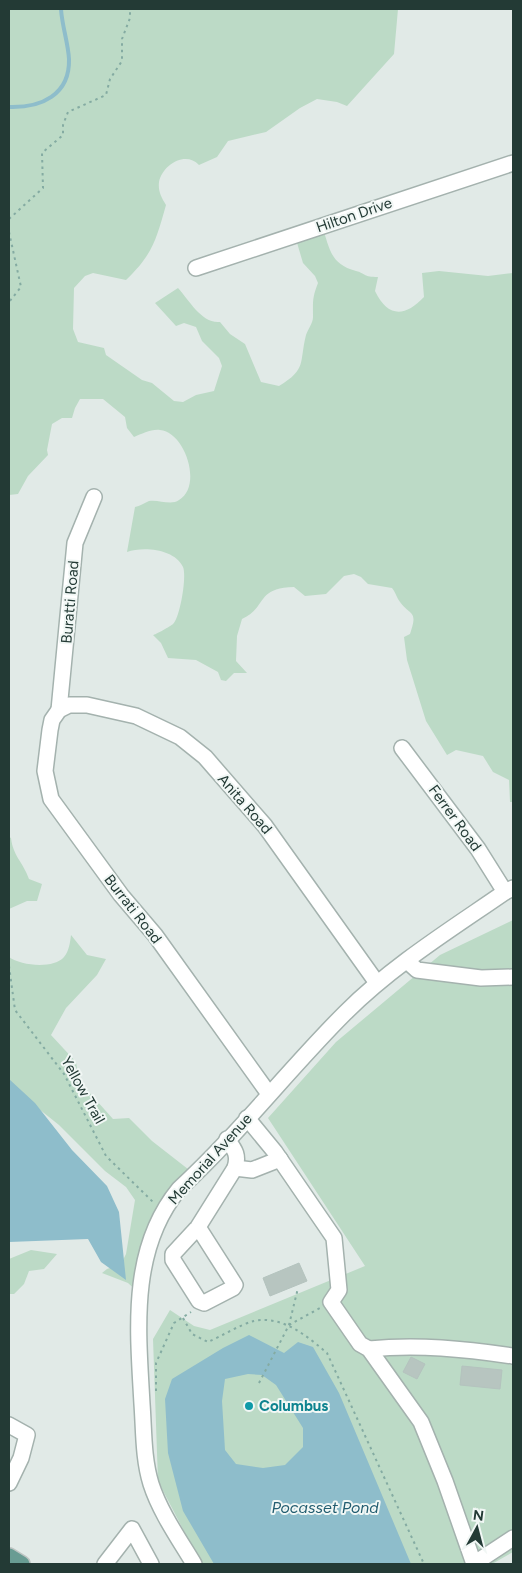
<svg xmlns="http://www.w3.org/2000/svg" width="522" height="1573" font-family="Figtree,sans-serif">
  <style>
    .green { fill: #bcdac6 }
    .water { fill: #8ebdcb; fill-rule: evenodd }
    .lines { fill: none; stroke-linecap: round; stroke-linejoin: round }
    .stream { stroke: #8ebdcb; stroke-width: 4 }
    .building { fill: #b7c5c0; stroke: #b4c3be }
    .minor-casing { stroke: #a4b2ae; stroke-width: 18 }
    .major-casing { stroke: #bdc4c2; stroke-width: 18 }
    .path { stroke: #84aba2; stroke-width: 2; stroke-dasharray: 2.5 4; stroke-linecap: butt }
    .minor { stroke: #fff; stroke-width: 15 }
    .major { stroke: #699c93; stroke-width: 15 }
    .culture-dot { fill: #0f9aa8; stroke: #f1f7f5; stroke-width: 2 }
    .labels { text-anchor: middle; stroke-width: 4; stroke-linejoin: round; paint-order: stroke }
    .street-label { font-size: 15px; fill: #233a35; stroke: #f1f7f5 }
    .culture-label { font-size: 15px; font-weight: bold; fill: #0d838f; stroke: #f1f7f5; text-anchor: start }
    .water-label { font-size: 16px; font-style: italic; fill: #225d70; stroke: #f1f7f5 }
  </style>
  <rect width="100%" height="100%" fill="#e1eae7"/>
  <g class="green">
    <path d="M9 9H398L394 54 347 106 337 102 317 99 300 108 266 132 228 141 217 157 199 165C186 151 163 164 159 182 158 191 161 197 166 205 156 240 153 254 126 280L93 273 85 276 74 288 73 329 78 342 104 348 106 355 142 380 152 383 174 401 183 402 196 395 214 391 222 366 219 358 202 341 196 327 184 323 176 326 155 303 178 288C189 300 202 324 220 322L230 334 245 344 261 382 279 386C307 369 299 363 306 335 308 329 313 323 313 317 313 302 312 298 318 283L315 276 303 263 295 236 322 226C330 249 330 264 356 271 367 274 363 277 378 277L375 291C388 318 405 317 424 297L422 273 439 271 488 276 513 273V802H510L509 780 493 772 483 756 456 750 447 755 426 721 407 660 404 637 410 634C419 608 409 617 398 599 396 595 395 592 392 588L368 584 361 577 354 574 344 576 326 594 305 596 294 587C255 588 268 607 242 619L237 636 236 661 247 673H234L226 681 221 680 218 672 196 660 168 658 161 643 153 635C155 635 171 626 173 624 180 618 187 576 183 567 175 549 143 546 127 552L135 507C140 506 144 503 149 501 158 499 171 506 179 500 203 486 185 432 160 430 151 429 142 434 134 437L127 428 125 417 103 399H80L75 408 72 418H62L52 424 47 450 48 455 28 476 18 494 9 495Z"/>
    <path d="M9 837 11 838C13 856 23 862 29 879L42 884 37 901H27L9 909Z"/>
    <polygon points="513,920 513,1552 492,1564 201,1564 158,1481 153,1339 170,1310 194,1326 210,1330 365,1266 268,1118 336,1042 440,955"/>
    <path d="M71 935 87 955 106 959 97 975 66 1008 51 1035 76 1062 79 1081 113 1119 129 1118 152 1141 193 1173 174 1194 140 1294 128 1283 102 1273 107 1269 121 1264 126 1254 135 1200 126 1187 105 1171 59 1125 9 1085V957C21 966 54 969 64 957 69 951 70 943 71 935Z"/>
    <polygon points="31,1250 57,1254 44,1269 29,1271 24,1284 14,1294 9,1294 9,1259"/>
  </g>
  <g class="water">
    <polygon points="9,1079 35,1103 72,1150 107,1186 119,1212 126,1280 101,1262 88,1239 9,1242"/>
    <path d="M249 1335 284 1353 298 1342 313 1347 339 1393 411 1564H214L183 1511 168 1453 165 1399 172 1379 223 1348ZM248 1374 262 1375 276 1385 303 1428V1447L285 1465 263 1468 236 1464 225 1450 222 1401 225 1379Z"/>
  </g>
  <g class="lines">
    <path class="stream" d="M9 107C41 108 70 95 69 59 68 42 62 26 61 9"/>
  </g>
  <g class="building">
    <polygon points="299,1263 307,1281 270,1296 263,1278"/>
    <polygon points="411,1357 425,1364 417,1379 403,1372"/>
    <polygon points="462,1366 502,1370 500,1389 460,1385"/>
  </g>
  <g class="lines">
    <defs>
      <g id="minor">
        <polyline points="196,268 513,163"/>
        <polyline points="59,710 75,543 94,497"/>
        <polyline points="402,748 478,849 505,892"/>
        <polyline points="407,961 417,970 481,978 513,977"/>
        <polyline points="269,1094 155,935 121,895 51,799 45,771 50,730 52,720 59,710 69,705 87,705 136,716 180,737 205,757 265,826 377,983"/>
        <polyline points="247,1118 275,1152 334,1238 339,1290 331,1302 360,1344 369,1349 421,1422 445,1481 474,1564"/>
        <polyline points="235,1168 252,1170 280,1159"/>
        <path d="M198 1227 235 1285 233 1288 204 1303 199 1301 173 1260V1254L198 1227 235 1168C239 1155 235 1150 227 1139"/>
        <path d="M369 1349C418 1344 465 1349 513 1356"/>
        <polyline points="9,1425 27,1435 21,1458 9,1483"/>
        <polyline points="475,1563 513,1538"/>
        <polyline points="105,1564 132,1529 151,1564"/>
        <path d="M194 1564C179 1539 160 1512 151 1484 143 1458 144 1431 142 1404 138 1331 129 1250 179 1189 238 1135 288 1070 345 1013 392 966 450 930 505 892L513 888"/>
      </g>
      <polyline id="major" points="9,1556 22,1564"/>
    </defs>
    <use href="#minor" class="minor-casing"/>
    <use href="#major" class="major-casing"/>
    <g class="path">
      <polyline points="9,219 43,188 42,153 63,135 63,125 68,112 106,95 110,79 122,61 122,39 130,18 130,9"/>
      <polyline points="9,232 21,287 9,302"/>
      <polyline points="9,966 15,1010 64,1074 106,1156 154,1203"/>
      <path d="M183 1318 192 1334 208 1342C222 1336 241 1324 254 1321 282 1315 307 1336 327 1353L424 1564"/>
      <polyline points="289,1325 320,1308"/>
      <polyline points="259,1383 289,1325 298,1288"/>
      <polyline points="156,1391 156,1363 174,1323 191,1312"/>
    </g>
    <use href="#minor" class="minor"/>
    <use href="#major" class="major"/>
  </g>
  <circle class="culture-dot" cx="249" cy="1406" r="5"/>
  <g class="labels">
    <g class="street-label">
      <text transform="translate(354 215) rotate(-19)" y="5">Hilton Drive</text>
      <text transform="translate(70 602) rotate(-85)" y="5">Buratti Road</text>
      <text transform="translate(245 804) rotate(49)" y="5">Anita Road</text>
      <text transform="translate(455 818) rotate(54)" y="5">Ferrer Road</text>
      <text transform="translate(133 909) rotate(52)" y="5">Burrati Road</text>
      <text transform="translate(83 1090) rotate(61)" y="5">Yellow Trail</text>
      <text transform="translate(210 1159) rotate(-48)" y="5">Memorial Avenue</text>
    </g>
    <g class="culture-label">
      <text x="259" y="1411">Columbus</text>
    </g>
    <g class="water-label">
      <text x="325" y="1513">Pocasset Pond</text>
    </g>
  </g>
  <rect width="522" height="1573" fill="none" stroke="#233a35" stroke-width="20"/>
  <g transform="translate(477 1528) rotate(7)" stroke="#f1f7f5" stroke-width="4" paint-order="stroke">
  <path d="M0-4L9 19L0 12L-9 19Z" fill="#233a35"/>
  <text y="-8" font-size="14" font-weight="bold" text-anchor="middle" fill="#233a35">N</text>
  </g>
</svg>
